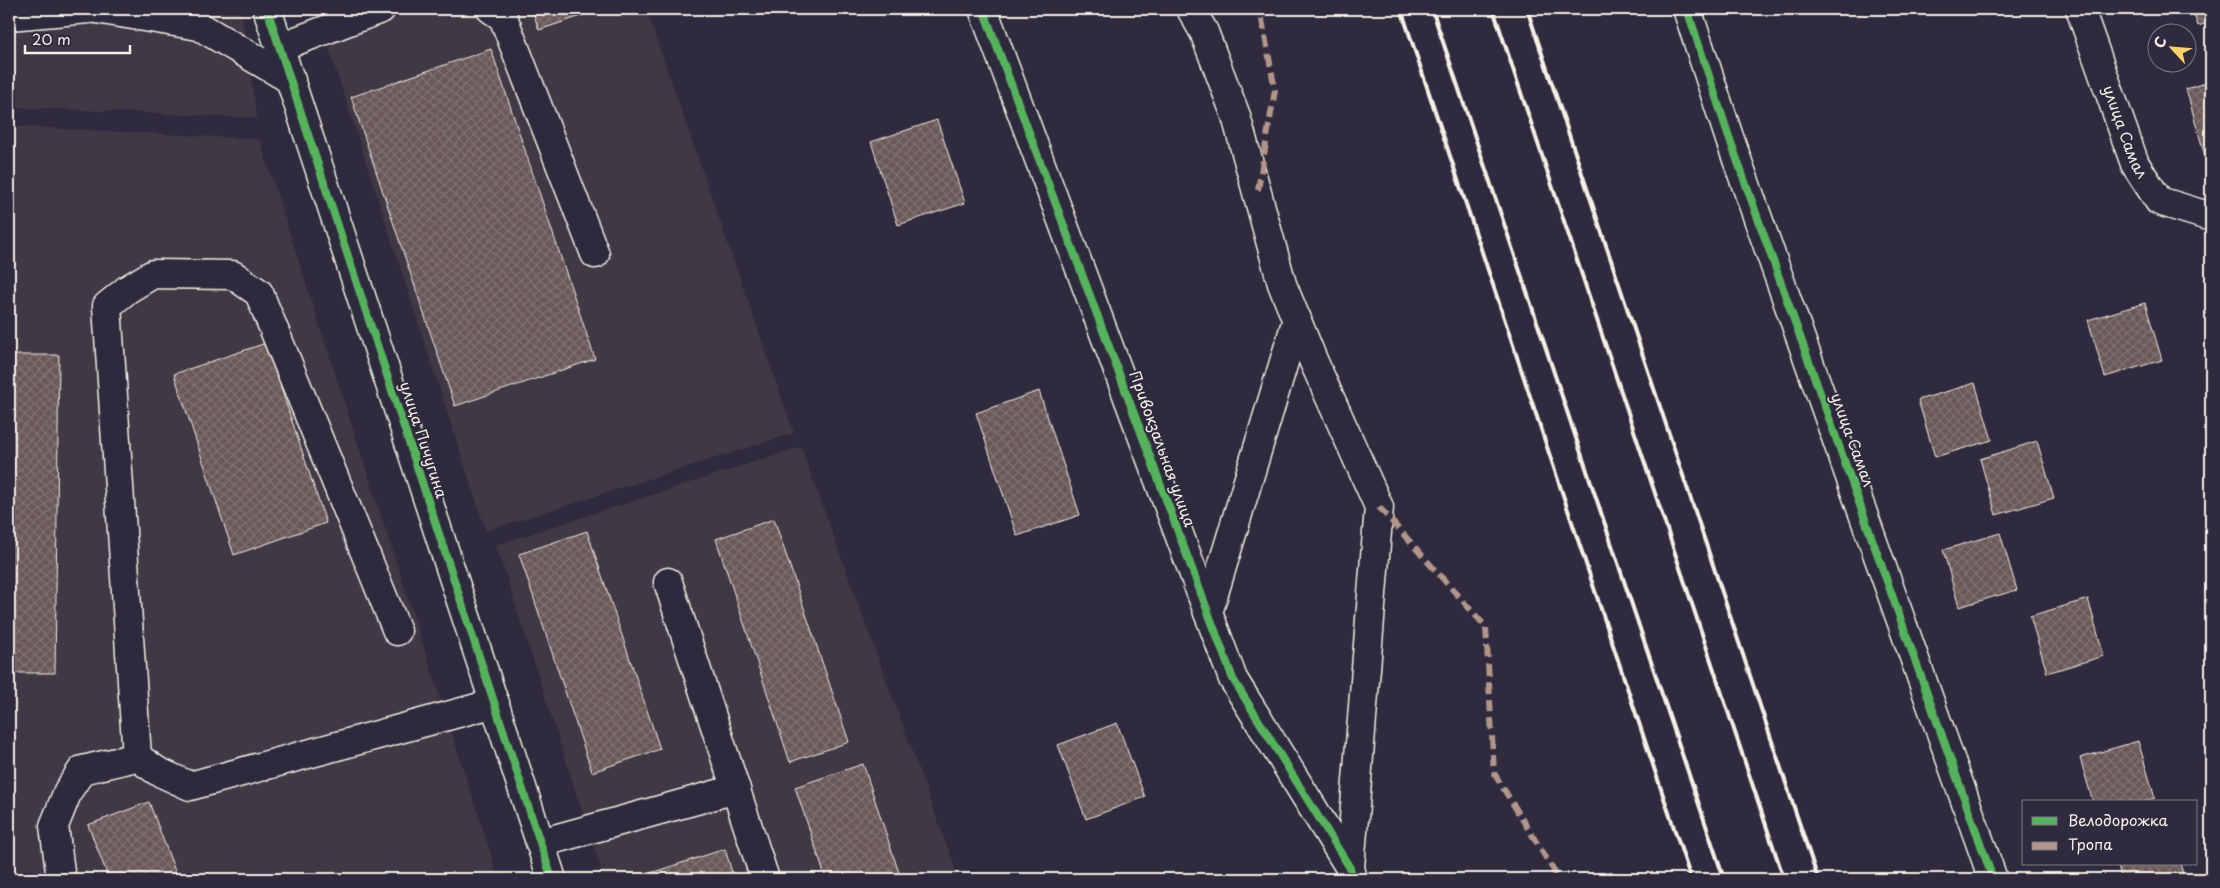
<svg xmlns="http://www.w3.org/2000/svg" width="2220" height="888" font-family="'Playpen Sans',sans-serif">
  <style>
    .built { fill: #413845 }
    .building { fill: url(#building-cross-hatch); stroke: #f4f1e8 }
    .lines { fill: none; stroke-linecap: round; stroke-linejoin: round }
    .minor-casing { stroke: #f4f1e8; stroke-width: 31 }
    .minor { stroke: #2f2a3d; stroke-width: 28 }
    .rail { stroke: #f4f1e8; stroke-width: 4 }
    .quiet { stroke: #b2968c; stroke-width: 6; stroke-dasharray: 12 6; stroke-linecap: butt }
    .cycleway-casing { stroke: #2f2a3d; stroke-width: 11 }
    .cycleway { stroke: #56b35d; stroke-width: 8 }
    .labels { text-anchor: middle; stroke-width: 4; stroke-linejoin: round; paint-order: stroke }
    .street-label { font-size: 15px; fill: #f4f1e8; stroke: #2f2a3d }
  </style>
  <defs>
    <pattern id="building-cross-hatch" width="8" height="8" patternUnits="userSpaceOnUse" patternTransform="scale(1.25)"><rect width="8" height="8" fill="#6b5959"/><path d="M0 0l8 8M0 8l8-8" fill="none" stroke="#817171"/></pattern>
  </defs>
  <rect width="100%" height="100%" fill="#2f2a3d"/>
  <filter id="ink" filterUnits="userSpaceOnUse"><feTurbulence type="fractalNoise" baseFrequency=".02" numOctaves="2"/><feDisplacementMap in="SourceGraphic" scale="10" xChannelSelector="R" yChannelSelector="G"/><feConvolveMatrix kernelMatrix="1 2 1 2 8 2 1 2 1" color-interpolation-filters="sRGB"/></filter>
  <g filter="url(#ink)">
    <g class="built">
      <polygon points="9,9 241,9 257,118 9,107"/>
      <polygon points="316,9 646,9 794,433 486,531"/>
      <polygon points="9,126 259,139 499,879 9,879"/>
      <polygon points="801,447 959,879 604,879 496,545"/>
    </g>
    <g class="building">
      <polygon points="532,9 592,9 593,12 539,30"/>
      <polygon points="2192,9 2211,9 2211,22 2198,26"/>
      <polygon points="491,49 595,359 455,406 351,97"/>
      <polygon points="2211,81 2211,154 2205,156 2186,89"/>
      <polygon points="937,120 965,203 898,225 871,142"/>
      <polygon points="2145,303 2162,360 2105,377 2088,320"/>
      <polygon points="266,343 326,523 234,555 174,374"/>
      <polygon points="9,355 59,355 55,673 9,673"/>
      <polygon points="1975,383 1992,440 1935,457 1918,400"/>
      <polygon points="1039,391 1080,515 1017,536 976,413"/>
      <polygon points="2037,441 2054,498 1996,515 1980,459"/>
      <polygon points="774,519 849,742 790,762 716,539"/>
      <polygon points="587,531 660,749 592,772 519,554"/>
      <polygon points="2000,533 2017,590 1959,607 1943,550"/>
      <polygon points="2088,599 2104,656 2047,673 2030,616"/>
      <polygon points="1117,723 1145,797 1086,819 1058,745"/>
      <polygon points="2138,741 2155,798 2142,802 2093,802 2080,758"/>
      <polygon points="863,764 901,879 826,879 795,787"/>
      <polygon points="149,802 178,879 109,879 88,825"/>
      <polygon points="725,849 734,879 632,879"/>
      <polygon points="2117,864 2180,864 2185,879 2122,879"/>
    </g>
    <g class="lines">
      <defs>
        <g id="minor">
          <polyline points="96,9 199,26 291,80"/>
          <polyline points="267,9 552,879"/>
          <polyline points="491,9 503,17 595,254"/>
          <polyline points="983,9 1233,679 1350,868 1353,879"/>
          <polyline points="1191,9 1204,32 1236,116 1282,284 1313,360 1379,507 1350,868"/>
          <polyline points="1687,9 1729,137 1993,879"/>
          <path id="s1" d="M2080 9 2135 164 2159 201 2211 217"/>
          <polyline points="9,16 89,9"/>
          <polyline points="280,47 381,9"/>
          <polyline points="668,582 765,879"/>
          <polyline points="1208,613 1297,319"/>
          <polyline points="397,631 259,293 233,275 153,274 128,289 107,306 137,757 157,771 190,786 495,703"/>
          <polyline points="540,843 736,789"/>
          <polyline points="61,879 54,826 68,791 82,770 137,757"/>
        </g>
      </defs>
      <use href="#minor" class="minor-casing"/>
      <use href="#minor" class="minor"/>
      <g class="rail">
        <polyline points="1401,9 1691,879"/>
        <polyline points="1432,9 1724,879"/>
        <polyline points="1493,9 1784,879"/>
        <polyline points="1527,9 1818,879"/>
      </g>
      <g class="quiet">
        <polyline points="1258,190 1275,90 1260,9"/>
        <polyline points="1379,507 1486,627 1494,773 1559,879"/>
      </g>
      <defs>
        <g id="cycleway">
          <polyline points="267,9 552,879"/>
          <polyline points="983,9 1233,679 1350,868 1353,879"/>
          <polyline points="1687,9 1729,137 1993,879"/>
        </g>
      </defs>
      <use href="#cycleway" class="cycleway-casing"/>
      <use href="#cycleway" class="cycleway"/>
    </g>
  </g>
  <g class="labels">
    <g class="street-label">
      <text dy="5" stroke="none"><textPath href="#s1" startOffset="131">улица Самал</textPath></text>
      <text transform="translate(423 440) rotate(72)" y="5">улица Пичугина</text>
      <text transform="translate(1852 440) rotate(70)" y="5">улица Самал</text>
      <text transform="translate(1162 449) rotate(70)" y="5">Привокзальная улица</text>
    </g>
  </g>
  <rect width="2220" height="888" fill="none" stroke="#2f2a3d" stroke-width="30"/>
  <rect x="15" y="15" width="2190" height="858" fill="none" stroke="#f4f1e8" stroke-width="2" filter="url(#ink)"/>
  <rect x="2022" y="800" width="175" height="65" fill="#2f2a3d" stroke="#7e7a81"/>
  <rect x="2032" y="817" width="25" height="8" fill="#56b35d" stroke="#7e7a81"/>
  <text x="2068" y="826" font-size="15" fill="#f4f1e8">Велодорожка</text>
  <rect x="2032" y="842" width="25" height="8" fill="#b2968c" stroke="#7e7a81"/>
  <text x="2068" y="850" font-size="15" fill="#f4f1e8">Тропа</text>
  <g transform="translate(2172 48) rotate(296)"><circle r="24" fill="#2f2a3d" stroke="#7e7a81"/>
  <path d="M0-4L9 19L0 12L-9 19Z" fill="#ffd166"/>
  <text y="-8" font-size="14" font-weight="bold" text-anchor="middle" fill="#f4f1e8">С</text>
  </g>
  <path d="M25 45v8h105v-8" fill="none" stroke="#f4f1e8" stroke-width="2.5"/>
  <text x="32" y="45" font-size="15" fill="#f4f1e8" stroke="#2f2a3d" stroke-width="4" paint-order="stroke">20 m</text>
</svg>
